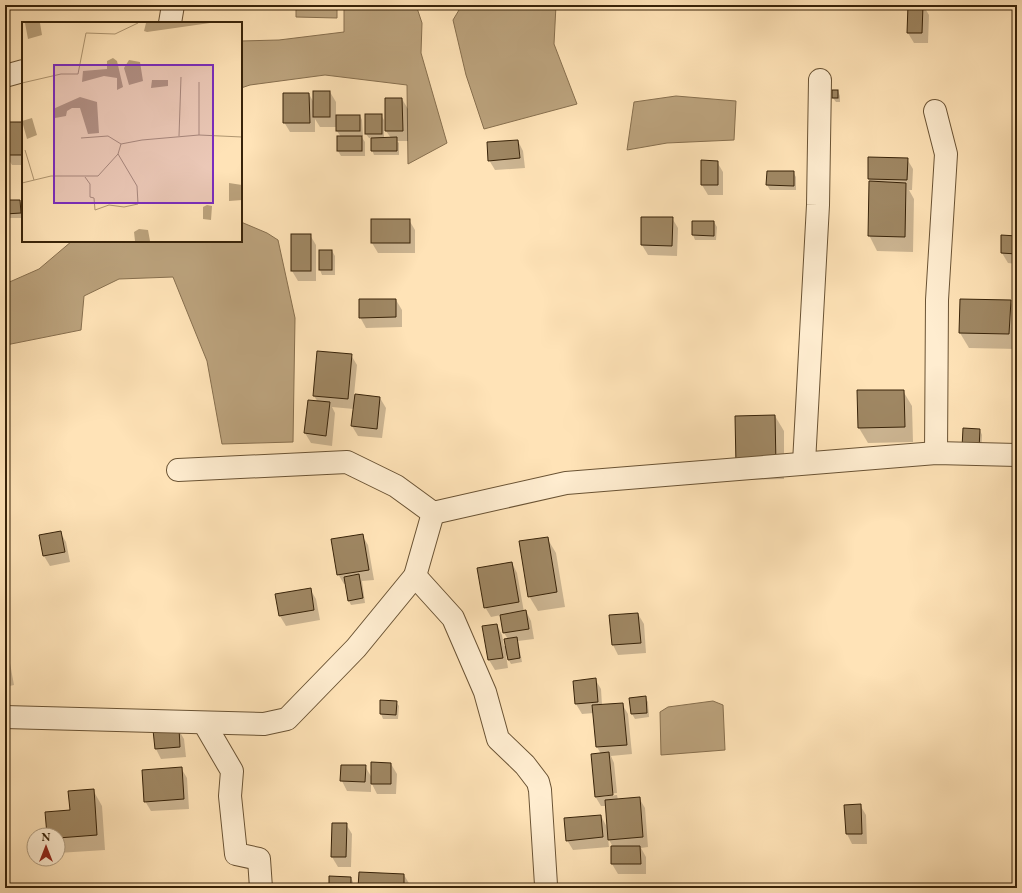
<svg xmlns="http://www.w3.org/2000/svg" width="1022" height="893" font-family="'EB Garamond',serif">
  <style>
    .water { fill: #bba27c; stroke: #876f4e }
    .shadow { fill: #0003 }
    .building { fill: #9f8763; stroke: #382309 }
    .lines { fill: none; stroke-linecap: round; stroke-linejoin: round }
    .minor-casing { stroke: #6a5334; stroke-width: 24 }
    .minor { stroke: #ffedd0; stroke-width: 22 }
    .inset-road { fill: none; stroke: #af9671; stroke-width: 1 }
    .view { fill: #7b2cbf; fill-opacity: 0.15; stroke: #7b2cbf; stroke-width: 2 }
    .inset-edge { fill: none; stroke: #382309; stroke-width: 2 }
  </style>
  <rect width="100%" height="100%" fill="#ffe3b7"/>
  <filter id="stains"><feTurbulence type="fractalNoise" baseFrequency=".005" numOctaves="4"/><feColorMatrix values="0 0 0 0 .2 0 0 0 0 .09 0 0 0 0 .02 0 0 0 .5 -.17"/></filter>
  <radialGradient id="worn" r=".72"><stop offset=".6" stop-color="#630" stop-opacity="0"/><stop offset="1" stop-color="#630" stop-opacity=".3"/></radialGradient>
  <g class="water">
    <polygon points="296,5 337,5 337,18 296,17"/>
    <polygon points="344,5 416,5 422,23 421,53 447,143 408,164 407,85 325,75 250,85 241,88 241,41 279,40 344,32"/>
    <polygon points="462,5 556,5 554,44 577,104 484,129 466,75 453,20"/>
    <polygon points="676,96 736,101 734,140 667,143 627,150 634,102"/>
    <polygon points="241,222 267,233 278,240 295,318 293,442 222,444 207,361 173,277 119,279 84,296 81,330 6,345 5,284 39,269 72,241 241,241"/>
    <polygon points="713,701 723,705 725,750 661,755 660,712 668,707"/>
  </g>
  <g class="shadow">
    <polygon points="909,5 923,5 929,15 928,43 914,43 908,33"/>
    <polygon points="838,91 840,96 840,102 836,102 833,98"/>
    <polygon points="330,92 336,102 336,116 360,116 362,120 363,136 361,136 365,142 365,156 341,156 338,151 341,137 337,131 337,127 320,127 315,119 315,132 290,132 284,122 309,94 314,103"/>
    <polygon points="402,99 408,109 408,141 397,141 399,143 399,155 374,155 372,150 372,138 369,138 366,134 381,115 384,120 384,139 391,138 386,131"/>
    <polygon points="23,123 23,165 12,165 6,155"/>
    <polygon points="518,141 523,151 525,168 495,170 489,160"/>
    <polygon points="907,159 913,169 912,190 909,190 914,199 913,252 877,251 869,235 870,182 869,179"/>
    <polygon points="717,162 723,172 723,195 708,195 702,185"/>
    <polygon points="768,172 793,172 796,177 796,190 770,190 767,185"/>
    <polygon points="5,194 5,201 20,201 22,205 23,218 9,218 7,215 5,215"/>
    <polygon points="642,218 672,218 678,228 677,256 648,255 642,245"/>
    <polygon points="409,220 415,230 415,253 378,253 372,243"/>
    <polygon points="714,222 717,227 716,240 695,240 693,235"/>
    <polygon points="310,235 316,245 316,281 298,281 292,271"/>
    <polygon points="1002,236 1017,237 1017,264 1008,263 1002,253"/>
    <polygon points="42,241 60,241 60,243 44,243"/>
    <polygon points="320,251 332,251 335,256 335,275 322,275 320,270"/>
    <polygon points="396,300 402,310 402,327 366,328 360,317"/>
    <polygon points="1010,301 1017,314 1017,349 969,348 960,333"/>
    <polygon points="351,355 357,365 354,395 380,398 386,408 382,438 358,436 352,426 354,409 332,407 335,413 332,446 311,443 305,433 308,401 318,402 314,396"/>
    <polygon points="903,391 912,406 913,442 868,443 859,428"/>
    <polygon points="775,416 784,431 784,479 746,480 737,465"/>
    <polygon points="964,429 980,430 982,435 981,453"/>
    <polygon points="60,532 66,542 70,562 50,566 44,556 40,536"/>
    <polygon points="362,535 368,545 374,580 362,581 365,603 351,605 349,601 346,584 344,584 338,574"/>
    <polygon points="547,538 556,553 565,607 538,611 529,596"/>
    <polygon points="512,563 517,573 524,612 526,611 531,621 534,639 518,641 522,662 511,664 506,655 508,668 495,670 489,660 497,625 502,635 504,646 506,646 508,639 504,633 501,615 491,617 485,607"/>
    <polygon points="310,589 316,599 320,620 286,626 280,616 277,595"/>
    <polygon points="638,614 644,624 646,653 618,655 613,645 610,616"/>
    <polygon points="5,652 9,658 14,685 5,687"/>
    <polygon points="595,679 601,689 602,705 622,704 628,714 632,754 611,756 614,763 617,793 599,795 599,797 617,795 618,800 639,798 645,808 648,847 641,848 646,857 646,874 618,874 612,864 612,847 613,847 608,838 609,847 573,850 567,840 601,816 608,829 606,806 601,806 595,796 601,754 597,747 594,713 582,714 576,704"/>
    <polygon points="645,697 648,702 649,717 635,719 632,714 631,698"/>
    <polygon points="381,701 396,702 399,706 398,719 383,719 381,714"/>
    <polygon points="178,729 184,739 186,757 161,759 156,749"/>
    <polygon points="391,764 397,774 396,794 377,794 371,782 371,792 347,791 342,781 365,766 372,778"/>
    <polygon points="181,768 187,778 189,809 151,811 145,801"/>
    <polygon points="93,790 102,806 105,850 58,853 58,835 48,835"/>
    <polygon points="860,805 866,815 867,844 852,844 847,834"/>
    <polygon points="346,824 352,834 351,867 338,867 332,857"/>
    <polygon points="404,875 410,885 409,888 359,888"/>
    <polygon points="351,878 353,882 353,888 330,888"/>
  </g>
  <g class="building">
    <polygon points="908,5 923,5 922,33 907,33"/>
    <rect x="832" y="90" width="6" height="8"/>
    <rect x="313" y="91" width="17" height="26"/>
    <polygon points="283,93 309,93 310,123 283,123"/>
    <polygon points="385,98 402,98 403,131 385,131"/>
    <rect x="365" y="114" width="17" height="20"/>
    <rect x="336" y="115" width="24" height="16"/>
    <rect x="5" y="122" width="18" height="33"/>
    <rect x="337" y="136" width="25" height="15"/>
    <polygon points="397,137 397,151 371,151 371,138"/>
    <polygon points="518,140 520,158 488,161 487,142"/>
    <polygon points="868,157 908,158 907,180 868,179"/>
    <polygon points="701,160 718,161 718,185 701,185"/>
    <polygon points="767,171 794,171 794,186 766,185"/>
    <polygon points="869,181 906,183 905,237 868,236"/>
    <polygon points="5,200 20,200 21,213 5,214"/>
    <polygon points="641,217 673,217 672,246 641,245"/>
    <rect x="371" y="219" width="39" height="24"/>
    <polygon points="692,221 714,221 714,236 692,235"/>
    <rect x="291" y="234" width="20" height="37"/>
    <polygon points="1001,235 1017,236 1017,254 1001,253"/>
    <rect x="319" y="250" width="13" height="20"/>
    <polygon points="359,299 396,299 396,317 359,318"/>
    <polygon points="960,299 1011,300 1009,334 959,333"/>
    <polygon points="317,351 352,354 348,399 313,396"/>
    <polygon points="857,390 904,390 905,427 858,428"/>
    <polygon points="355,394 380,397 377,429 351,426"/>
    <polygon points="308,400 330,402 326,436 304,433"/>
    <polygon points="775,415 776,465 736,465 735,416"/>
    <polygon points="963,428 980,429 979,449 962,448"/>
    <polygon points="61,531 65,552 43,556 39,535"/>
    <polygon points="363,534 369,570 337,575 331,539"/>
    <polygon points="548,537 557,592 528,597 519,541"/>
    <polygon points="512,562 519,602 484,608 477,568"/>
    <polygon points="359,574 363,598 348,601 344,577"/>
    <polygon points="311,588 314,610 279,616 275,594"/>
    <polygon points="526,610 529,629 503,633 500,615"/>
    <polygon points="638,613 641,643 612,645 609,615"/>
    <polygon points="497,624 503,658 488,660 482,626"/>
    <polygon points="517,637 520,658 508,660 504,639"/>
    <polygon points="5,656 9,675 5,676"/>
    <polygon points="596,678 598,702 575,704 573,681"/>
    <polygon points="646,696 647,713 631,714 629,698"/>
    <polygon points="380,700 397,701 396,715 380,714"/>
    <polygon points="623,703 627,745 596,747 592,705"/>
    <polygon points="179,728 180,747 155,749 153,730"/>
    <polygon points="609,752 613,795 595,797 591,754"/>
    <polygon points="371,762 391,763 391,784 371,784"/>
    <polygon points="341,765 366,765 365,782 340,781"/>
    <polygon points="182,767 184,799 144,802 142,770"/>
    <polygon points="94,789 97,835 58,838 58,835 47,835 45,812 70,810 68,791"/>
    <polygon points="640,797 643,837 608,840 605,800"/>
    <polygon points="861,804 862,834 846,834 844,805"/>
    <polygon points="601,815 603,837 566,841 564,818"/>
    <polygon points="332,823 347,823 346,857 331,857"/>
    <polygon points="611,846 640,846 641,864 611,864"/>
    <polygon points="359,872 404,874 404,888 358,888"/>
    <polygon points="329,876 351,877 351,888 329,888"/>
  </g>
  <g class="lines">
    <defs>
      <g id="minor">
        <polyline points="170,23 173,5"/>
        <polyline points="5,76 23,71"/>
        <polyline points="935,111 946,154 937,300 936,453"/>
        <polyline points="804,463 818,205 820,80"/>
        <polyline points="178,470 347,462 396,486 433,513 566,483 936,453 1017,455"/>
        <polyline points="415,576 453,618 485,692 498,739 525,765 538,782 540,790 546,885 545,888"/>
        <polyline points="5,717 264,724 287,719 356,648 415,576 433,513"/>
        <polyline points="204,723 232,771 230,796 236,854 259,859 261,888"/>
      </g>
    </defs>
    <use href="#minor" class="minor-casing"/>
    <use href="#minor" class="minor"/>
  </g>
  <g transform="translate(22 22)">
    <rect width="220" height="220" fill="#ffe3b7"/>
    <path d="M3 1H18L20 13 6 17ZM124 1H188L125 10 122 9ZM91 36 95 39 101 65 95 68V56L82 54 60 60 61 49 85 47V39ZM107 38 118 40 121 59 107 63 102 46ZM130 58H146V64L129 66ZM58 75 75 80 77 111 66 112 58 86H50L45 89 44 94 33 96 31 87ZM10 96 15 113 5 117 0 99ZM207 161 220 163V178L207 179ZM185 183 190 184 189 198 181 197V185ZM117 207 126 208 128 219H113L112 210Z" fill="#bba27c"/>
    <path class="inset-road" d="M177 60V113M0 61 39 52H56L64 11 93 12 116 1M157 114 159 55M59 116 86 114 99 122 120 118 177 113 220 115M3 128 12 158M63 155 68 162V175L72 176 73 188 87 183 102 185 116 182 115 164 96 132M0 161 29 154H76L96 132 99 122"/>
    <path class="view" d="M32 43H191V181H32Z"/>
    <rect width="220" height="220" class="inset-edge"/>
  </g>
  <rect width="1022" height="893" fill="none" stroke="#ffe3b7" stroke-width="20"/>
  <rect x="6" y="6" width="1010" height="881" fill="none" stroke="#382309" stroke-width="2"/>
  <rect x="10" y="10" width="1002" height="873" fill="none" stroke="#382309"/>
  <g transform="translate(46 847)"><circle r="19" fill="#ffedd0" stroke="#af9c80"/>
  <path d="M0-3L7 15L0 10L-7 15Z" fill="#8f2418"/>
  <text y="-6" font-size="11" font-weight="bold" text-anchor="middle" fill="#382309">N</text>
  </g>
  <rect width="100%" height="100%" filter="url(#stains)"/>
  <rect width="100%" height="100%" fill="url(#worn)"/>
</svg>
